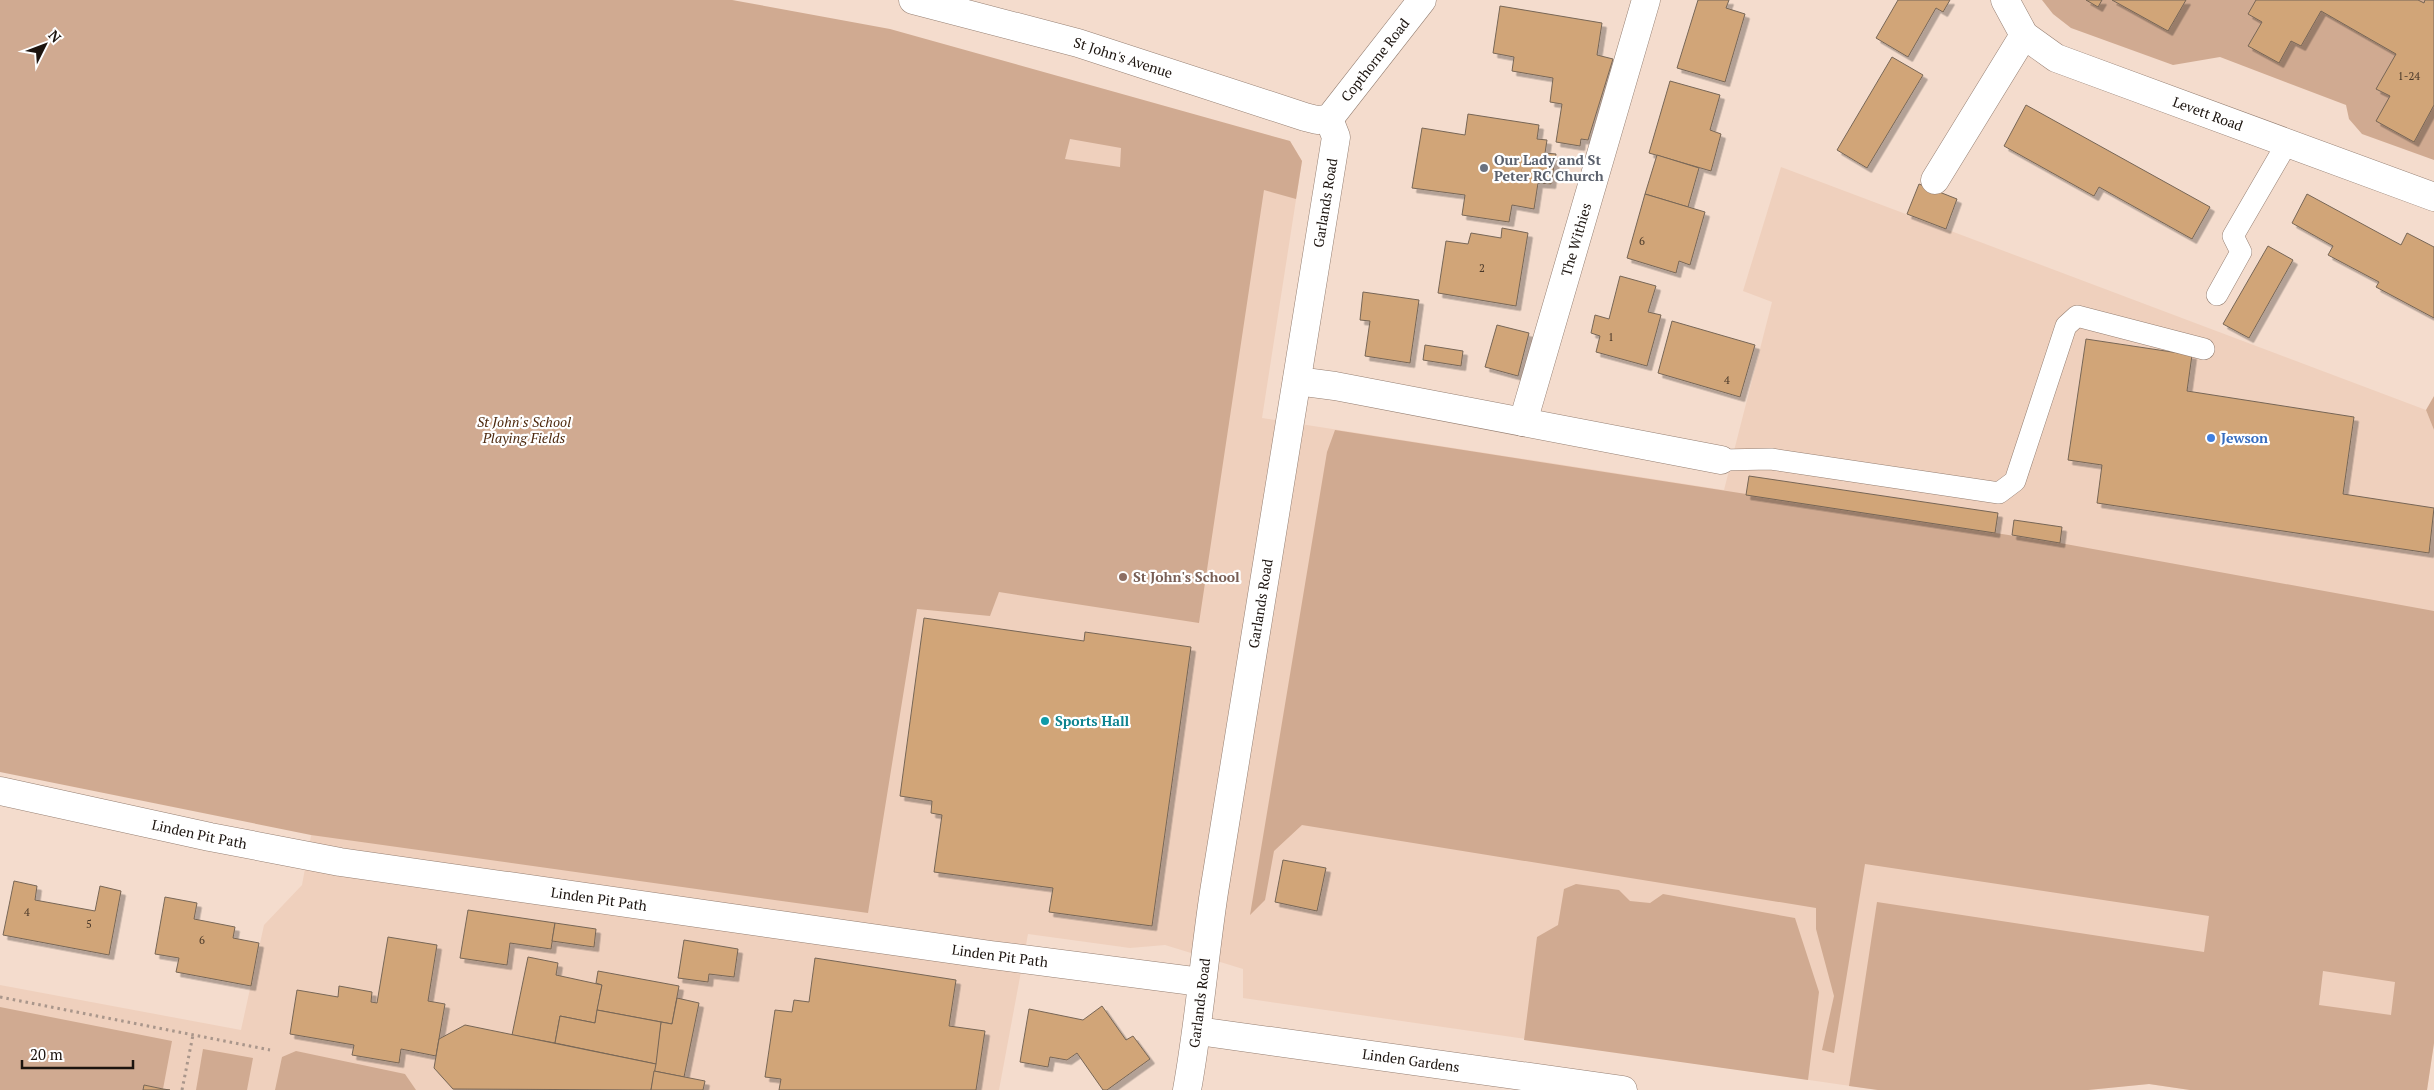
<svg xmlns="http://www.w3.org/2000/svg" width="2434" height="1090" font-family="'PT Serif',serif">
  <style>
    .built { fill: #efd0bd }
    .green { fill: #d0aa91; fill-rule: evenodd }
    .building { fill: #d1a578; stroke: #776656; filter: url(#shadow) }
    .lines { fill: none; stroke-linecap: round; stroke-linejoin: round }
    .service-casing { stroke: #957f72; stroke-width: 22 }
    .minor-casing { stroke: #957f72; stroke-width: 29 }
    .path { stroke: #a9968b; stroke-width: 3; stroke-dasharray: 2.5 4; stroke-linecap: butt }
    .service { stroke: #fff; stroke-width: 21 }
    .minor { stroke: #fff; stroke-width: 28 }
    .worship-dot { fill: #6b7280; stroke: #fff; stroke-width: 2 }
    .shop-dot { fill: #3f7fe0; stroke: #fff; stroke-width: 2 }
    .education-dot { fill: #8d6e63; stroke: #fff; stroke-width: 2 }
    .culture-dot { fill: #0f9aa8; stroke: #fff; stroke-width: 2 }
    .labels { text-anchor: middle; stroke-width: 4.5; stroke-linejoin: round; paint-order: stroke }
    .number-label { font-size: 11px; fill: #493829 }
    .street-label { font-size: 14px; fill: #1c140f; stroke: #fff }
    .worship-label { font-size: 14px; font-weight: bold; fill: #5b616d; stroke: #fff; text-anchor: start }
    .park-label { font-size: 14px; font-style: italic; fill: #4e2a0f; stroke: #fff }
    .shop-label { font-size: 14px; font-weight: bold; fill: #366cbe; stroke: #fff; text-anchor: start }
    .education-label { font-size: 14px; font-weight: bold; fill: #785e54; stroke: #fff; text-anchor: start }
    .culture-label { font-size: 14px; font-weight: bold; fill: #0d838f; stroke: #fff; text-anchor: start }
  </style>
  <defs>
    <filter id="shadow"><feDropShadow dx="4.5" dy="4.5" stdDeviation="0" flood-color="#0004"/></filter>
  </defs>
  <rect width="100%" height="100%" fill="#f4dccd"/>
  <polygon class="built" points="0,0 732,0 1290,141 1302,161 1262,418 1724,490 1772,302 1743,291 1781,167 2426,410 2434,430 2434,1043 2427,1090 2190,1090 2149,1084 2088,1090 1878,1090 1243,998 1243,969 1165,945 1130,948 1028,934 999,1090 0,1090 0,985 241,1030 264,925 302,885 311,836"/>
  <g class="green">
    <path d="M0 0H732L890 29 1290 141 1302 161 1296 199 1264 190 1199 623 999 592 990 616 917 609 868 913 311 835 0 772ZM1070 139 1121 148 1120 167 1065 159Z"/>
    <polygon points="2042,0 2434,0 2434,160 2362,134 2349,119 2346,105 2220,57 2173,65 2071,28 2053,14"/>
    <polygon points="2434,396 2434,430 2426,410"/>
    <path d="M1335 430 2060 543 2434 611V1043L2427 1090H2190L2149 1084 2088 1090H1878L1849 1086 1877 902 2204 952 2209 916 1865 864 1834 1053 1822 1050 1834 996 1816 929V908L1302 825 1274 851 1265 900 1250 915 1327 452ZM2323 971 2395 982 2391 1015 2319 1005Z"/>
    <polygon points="1576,884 1619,890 1630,901 1650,903 1663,894 1795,918 1819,992 1808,1080 1524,1040 1537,937 1558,925 1564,889"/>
    <polygon points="0,1007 172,1041 163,1089 144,1085 143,1090 0,1090"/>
    <polygon points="203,1049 253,1058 247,1090 196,1090"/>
    <polygon points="296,1051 405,1074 416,1090 275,1090 282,1057"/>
  </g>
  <g class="building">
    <polygon points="1698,0 1729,0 1726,8 1745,14 1725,82 1677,68"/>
    <polygon points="1898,0 1950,0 1943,12 1936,8 1908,57 1876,38"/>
    <polygon points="2086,0 2102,0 2098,7"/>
    <polygon points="2112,0 2186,0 2168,31"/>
    <polygon points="2256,0 2418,0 2424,3 2425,0 2434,0 2434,105 2414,142 2376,121 2390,96 2376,89 2396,54 2321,11 2301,46 2291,41 2279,63 2248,46 2262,22 2248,14"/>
    <polygon points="1500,6 1602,23 1597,55 1613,59 1588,140 1581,139 1580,146 1556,142 1562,104 1550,102 1553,78 1512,71 1514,57 1493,53"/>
    <polygon points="1892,57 1923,75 1867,168 1837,150"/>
    <polygon points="1670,81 1720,95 1710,130 1721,134 1711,171 1649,153"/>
    <polygon points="2026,105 2210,207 2192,239 2099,187 2094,196 2092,195 2004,146"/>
    <polygon points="1468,114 1539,125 1537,139 1547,140 1545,153 1556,154 1551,184 1538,183 1534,209 1512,205 1509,222 1462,215 1465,195 1412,188 1422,128 1465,135"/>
    <polygon points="1657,155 1699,168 1688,207 1645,194"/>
    <polygon points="1919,184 1957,199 1946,229 1907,214"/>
    <polygon points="1645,194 1705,212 1690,265 1679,261 1676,273 1627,258"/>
    <polygon points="2307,194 2401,245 2407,233 2434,247 2434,318 2376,287 2379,282 2328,255 2333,246 2292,223"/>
    <polygon points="1502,228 1528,233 1516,306 1438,293 1446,241 1468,244 1471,233 1501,238"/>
    <polygon points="2268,246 2293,260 2249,338 2223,324"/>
    <polygon points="1620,276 1656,286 1648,312 1661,315 1647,366 1596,352 1600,336 1591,333 1595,315 1609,319"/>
    <polygon points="1363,292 1419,300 1410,363 1365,356 1370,321 1360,320"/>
    <polygon points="1672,321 1755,345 1740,397 1658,373"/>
    <polygon points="1497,325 1529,333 1518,376 1485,367"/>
    <polygon points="2086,339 2192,355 2187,391 2354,417 2343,494 2434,508 2429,553 2097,503 2102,465 2068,460"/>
    <polygon points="1425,345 1463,351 1461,366 1423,360"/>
    <polygon points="1749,476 1998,513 1995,533 1746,495"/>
    <polygon points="2014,520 2062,527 2060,543 2012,535"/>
    <polygon points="924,618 1084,641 1085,632 1191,647 1152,926 1049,912 1053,888 934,872 942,815 931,813 932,801 900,796"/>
    <polygon points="1283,860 1326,868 1317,911 1275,902"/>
    <polygon points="14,881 37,886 35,900 95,911 100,886 121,891 109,955 3,935"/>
    <polygon points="165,897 197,903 194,919 235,927 233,938 259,943 251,986 176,972 179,958 155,954"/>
    <polygon points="468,910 555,923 551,949 510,943 507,965 460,958"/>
    <polygon points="555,923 596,929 594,947 552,941"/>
    <polygon points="388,937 437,945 428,1001 445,1004 436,1056 401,1049 399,1063 352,1055 354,1045 290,1034 297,990 338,997 339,986 372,992 371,1002 377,1003"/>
    <polygon points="684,940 738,949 734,977 709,974 708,982 678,978"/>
    <polygon points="528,957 558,963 556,975 602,985 595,1023 560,1016 555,1043 512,1035"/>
    <polygon points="815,958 956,980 949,1026 985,1031 976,1090 779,1090 781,1079 765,1077 775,1010 792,1012 794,1000 809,1002"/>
    <polygon points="598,971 679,986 672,1024 597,1010 602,985 596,983"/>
    <polygon points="677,998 699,1003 684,1077 654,1071 661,1022 672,1024"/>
    <polygon points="1102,1006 1126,1040 1133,1036 1150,1059 1107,1090 1103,1090 1077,1053 1067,1060 1050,1057 1048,1067 1020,1062 1029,1009 1083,1020"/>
    <polygon points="597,1010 661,1022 656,1064 555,1043 560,1016 595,1023"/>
    <polygon points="465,1025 656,1064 651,1090 453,1089 434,1068 439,1039"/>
    <polygon points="654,1071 705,1081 703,1090 651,1090"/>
    <polygon points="144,1085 163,1089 170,1090 143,1090"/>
  </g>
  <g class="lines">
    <defs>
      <g id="service">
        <polyline points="2217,295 2241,252 2233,236 2287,143"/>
        <polyline points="1721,460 1771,459 1999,493 2015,481 2066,326 2077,316 2204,349"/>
      </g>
      <g id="minor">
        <path id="s1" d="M913 0 1078 43 1305 117 1317 120 1329 119"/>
        <path id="s2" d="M2005 0 2024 35 2056 58 2434 197"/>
        <path id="s3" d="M1329 119 1422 0"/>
        <polyline points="1935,180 2024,35"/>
        <polyline points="1297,381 1335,386 1721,460"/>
        <path id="s4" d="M1523 422 1646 0"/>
        <path id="s5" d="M0 791 210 837 340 862 991 955 1201 982"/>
        <path id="s6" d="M1198 1031 1623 1090"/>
        <path id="s7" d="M1187 1090C1199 1024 1204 958 1214 892L1336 137 1329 119"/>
      </g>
    </defs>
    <use href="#service" class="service-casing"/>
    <use href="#minor" class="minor-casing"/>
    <g class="path">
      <polyline points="0,997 270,1050"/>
      <polyline points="182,1090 193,1035"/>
    </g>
    <use href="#service" class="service"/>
    <use href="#minor" class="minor"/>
  </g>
  <circle class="worship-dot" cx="1484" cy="168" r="5"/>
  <circle class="shop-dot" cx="2211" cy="438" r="5"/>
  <circle class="education-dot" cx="1123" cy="577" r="5"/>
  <circle class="culture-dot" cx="1045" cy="721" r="5"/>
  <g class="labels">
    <g class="number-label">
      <text x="2409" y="80">1-24</text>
      <text x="1642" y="245">6</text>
      <text x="1482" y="272">2</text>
      <text x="1611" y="341">1</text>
      <text x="1727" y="384">4</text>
      <text x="27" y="916">4</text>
      <text x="89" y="928">5</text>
      <text x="202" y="944">6</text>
    </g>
    <g class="street-label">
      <text dy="5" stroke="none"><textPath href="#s1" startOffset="218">St John's Avenue</textPath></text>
      <text dy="5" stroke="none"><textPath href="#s3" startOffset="75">Copthorne Road</textPath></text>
      <text dy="5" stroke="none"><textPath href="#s2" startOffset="241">Levett Road</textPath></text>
      <text dy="5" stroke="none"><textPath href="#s7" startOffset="898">Garlands Road</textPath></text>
      <text dy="5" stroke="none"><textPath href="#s4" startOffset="190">The Withies</textPath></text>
      <text dy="5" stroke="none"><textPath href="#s7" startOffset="492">Garlands Road</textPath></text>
      <text dy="5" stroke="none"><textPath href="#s5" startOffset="204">Linden Pit Path</textPath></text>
      <text dy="5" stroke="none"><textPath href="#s5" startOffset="609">Linden Pit Path</textPath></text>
      <text dy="5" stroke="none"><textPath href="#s5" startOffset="1014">Linden Pit Path</textPath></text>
      <text dy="5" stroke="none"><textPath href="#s7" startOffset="88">Garlands Road</textPath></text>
      <text dy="5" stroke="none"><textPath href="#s6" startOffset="215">Linden Gardens</textPath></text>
    </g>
    <g class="worship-label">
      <text x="1494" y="165">Our Lady and St<tspan x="1494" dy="16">Peter RC Church</tspan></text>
    </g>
    <g class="park-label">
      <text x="524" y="427">St John's School<tspan x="524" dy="16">Playing Fields</tspan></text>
    </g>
    <g class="shop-label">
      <text x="2221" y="443">Jewson</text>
    </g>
    <g class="education-label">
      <text x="1133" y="582">St John's School</text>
    </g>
    <g class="culture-label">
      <text x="1055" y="726">Sports Hall</text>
    </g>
  </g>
  <g transform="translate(45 45) rotate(48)" stroke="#ffffff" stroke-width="4" paint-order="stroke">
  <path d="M0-4L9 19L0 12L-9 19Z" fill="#1c140f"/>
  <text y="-8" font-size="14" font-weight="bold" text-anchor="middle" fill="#1c140f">N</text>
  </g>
  <path d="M22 1060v8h111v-8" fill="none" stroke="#1c140f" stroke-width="2.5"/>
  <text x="30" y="1060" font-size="15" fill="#1c140f" stroke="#ffffff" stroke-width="4" paint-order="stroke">20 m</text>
</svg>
